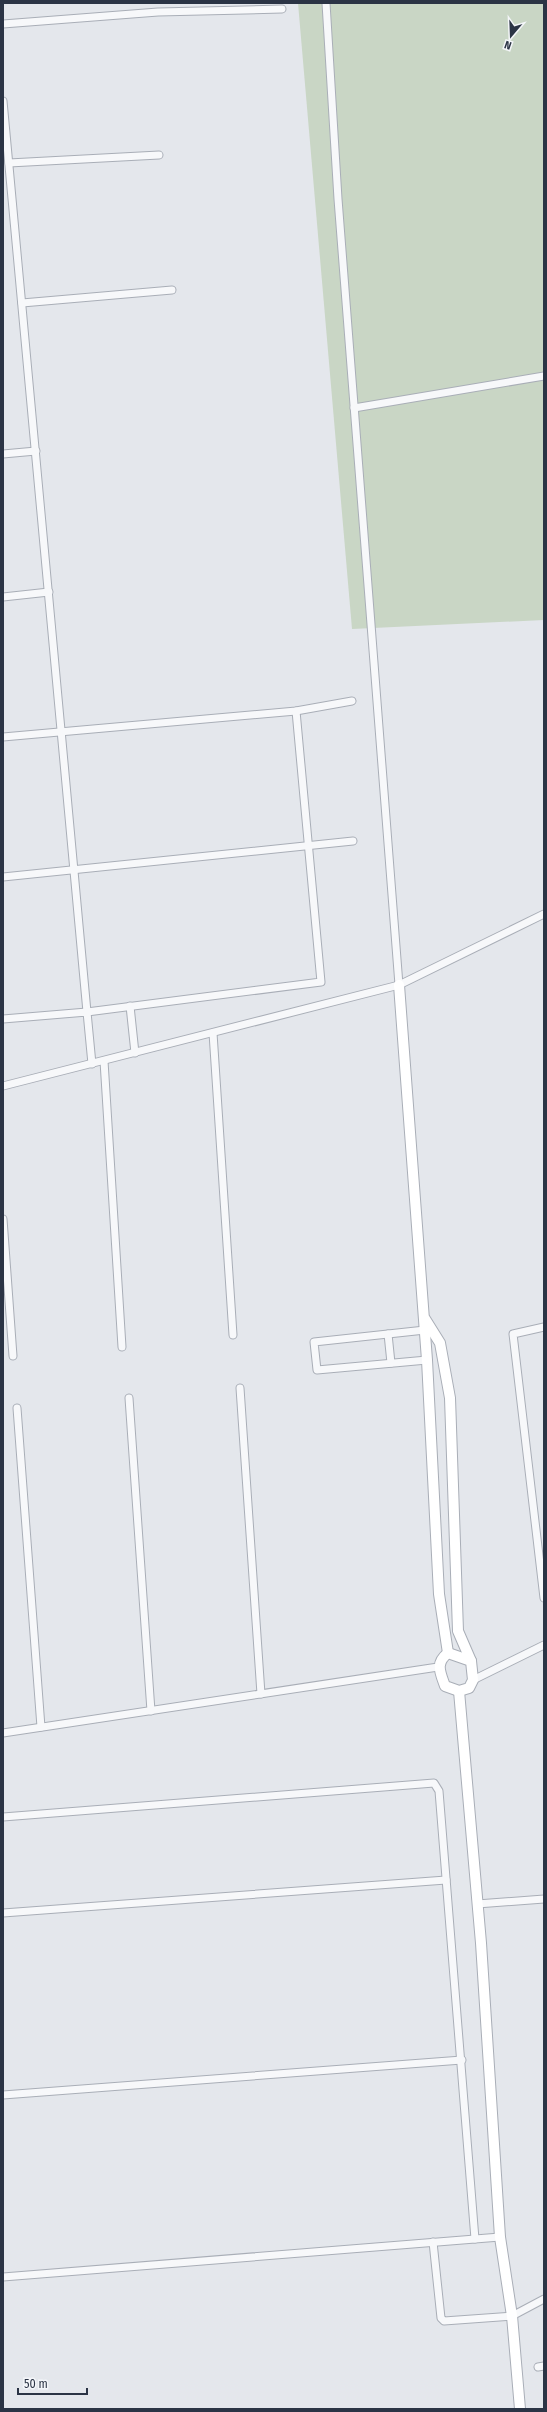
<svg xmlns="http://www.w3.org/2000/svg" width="547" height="2412" font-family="'Fira Sans Condensed',sans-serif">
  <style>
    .green { fill: #c9d6c5 }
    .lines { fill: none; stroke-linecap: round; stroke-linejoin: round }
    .street-casing { stroke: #a9aeb7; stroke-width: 9 }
    .secondary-casing { stroke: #a9aeb7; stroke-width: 12 }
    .street { stroke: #f7f8fa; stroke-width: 7 }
    .secondary { stroke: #fff; stroke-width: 10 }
  </style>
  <rect width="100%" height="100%" fill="#e4e7ec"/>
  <polygon class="green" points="298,3 544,3 544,620 352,629"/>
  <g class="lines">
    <defs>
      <g id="street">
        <polyline points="326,3 338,199 399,985"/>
        <polyline points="3,24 158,12 282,9"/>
        <polyline points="3,101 87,1012 321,982 296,711"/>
        <polyline points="9,163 159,155"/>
        <polyline points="22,303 172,290"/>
        <polyline points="354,408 544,376"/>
        <polyline points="3,454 36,451"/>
        <polyline points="3,597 49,592"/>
        <polyline points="3,737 296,711 352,701"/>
        <polyline points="3,877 353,841"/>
        <polyline points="130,1006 135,1053"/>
        <polyline points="3,1019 87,1012 92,1064"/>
        <polyline points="213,1033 233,1335"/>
        <polyline points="104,1061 122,1347"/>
        <polyline points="3,1086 399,985 544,914"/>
        <polyline points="3,1219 13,1356"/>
        <polyline points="544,1327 513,1334 544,1598"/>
        <polyline points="425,1330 314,1342 317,1370 427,1360"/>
        <polyline points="388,1334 391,1363"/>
        <polyline points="240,1388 261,1694"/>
        <polyline points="129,1398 151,1711"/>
        <polyline points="17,1408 41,1727"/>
        <polyline points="473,1680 544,1645"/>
        <polyline points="3,1733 438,1667"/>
        <polyline points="3,1817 434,1783 439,1791 475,2239"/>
        <polyline points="477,1904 544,1899"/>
        <polyline points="3,1913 446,1880"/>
        <polyline points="3,2095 462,2060"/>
        <polyline points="433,2242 441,2318 444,2321 512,2316 544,2299"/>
        <polyline points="3,2277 500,2237"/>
        <polyline points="538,2367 544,2366"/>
      </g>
      <g id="secondary">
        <polyline points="399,985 427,1360 439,1594 448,1653"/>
        <polyline points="425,1319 440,1343 450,1398 458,1631 471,1661"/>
        <path d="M448 1653 471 1661 473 1680 469 1688 459 1691 445 1686C440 1672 435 1663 448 1653Z"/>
        <polyline points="459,1691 481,1943 500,2237 512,2316 520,2409"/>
      </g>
    </defs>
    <use href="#street" class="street-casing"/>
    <use href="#secondary" class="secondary-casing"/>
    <use href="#street" class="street"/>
    <use href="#secondary" class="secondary"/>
  </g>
  <rect width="547" height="2412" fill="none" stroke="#2b3445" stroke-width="8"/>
  <g transform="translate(511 36) rotate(199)" stroke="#f4f6f9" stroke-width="3" paint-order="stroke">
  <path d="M0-3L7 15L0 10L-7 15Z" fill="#2b3445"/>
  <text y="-6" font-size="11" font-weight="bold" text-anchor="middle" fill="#2b3445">N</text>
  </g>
  <path d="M18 2388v6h69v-6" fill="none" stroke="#2b3445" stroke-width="2"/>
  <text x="24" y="2388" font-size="12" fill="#2b3445" stroke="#f4f6f9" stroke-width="3" paint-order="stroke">50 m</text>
</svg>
